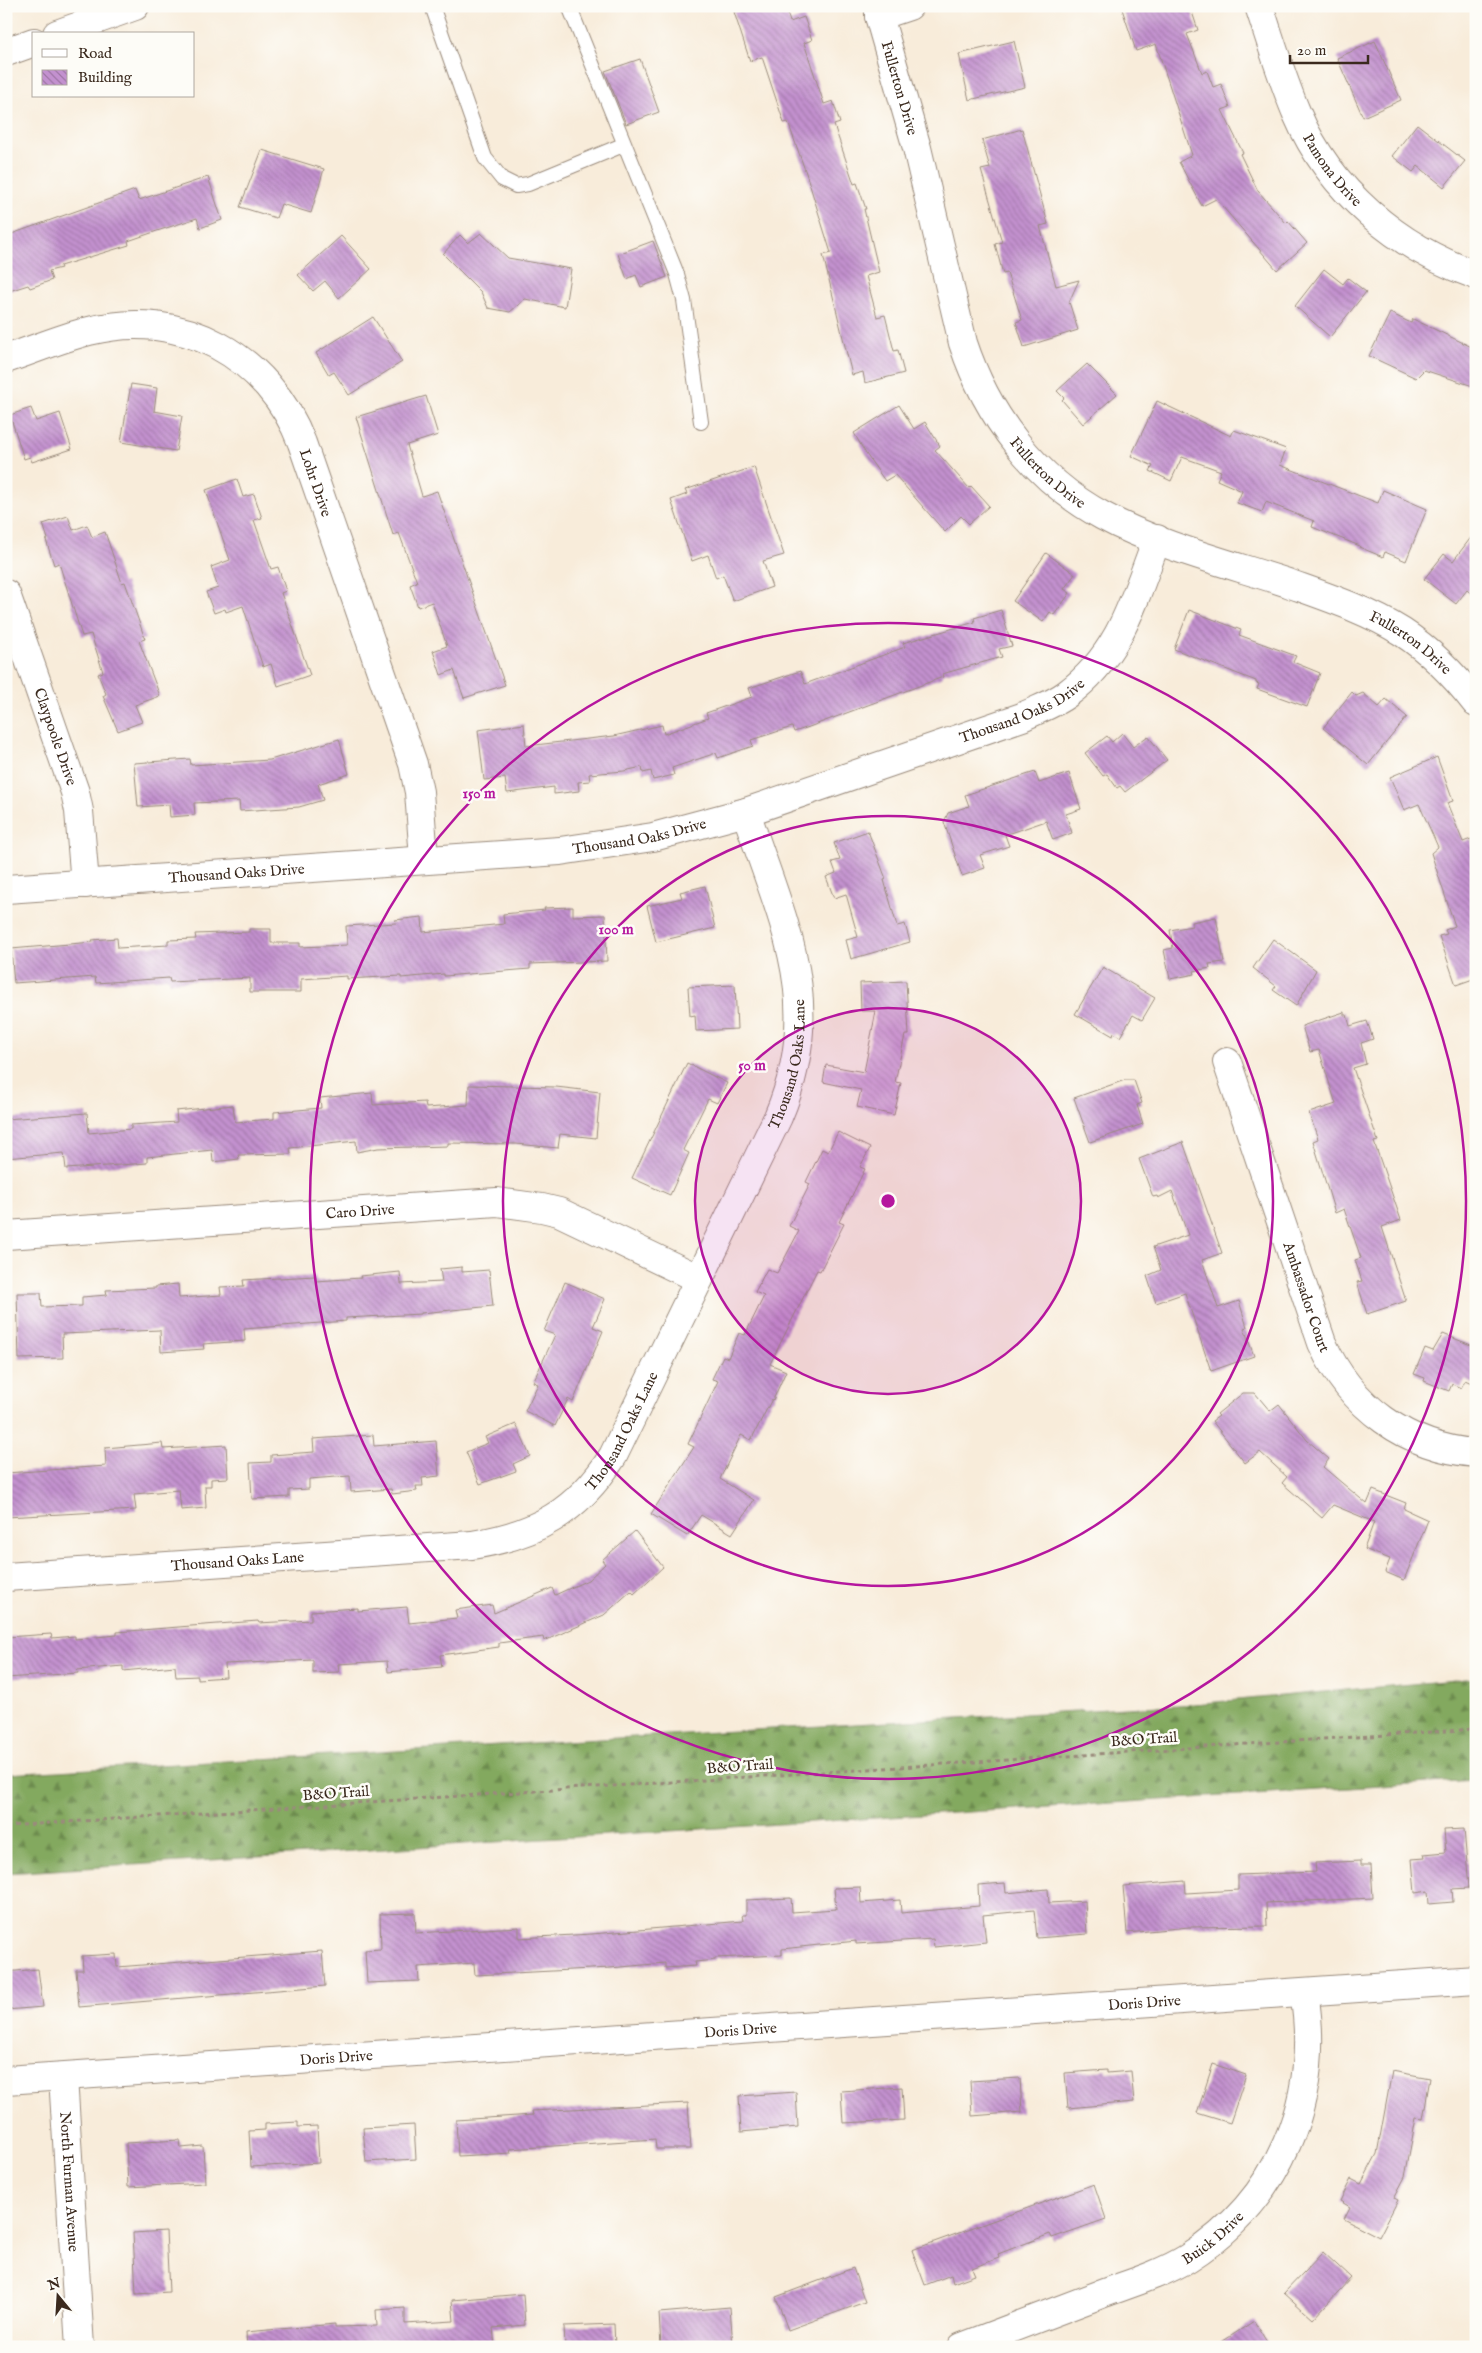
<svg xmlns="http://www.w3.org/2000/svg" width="1482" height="2353" font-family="'IM FELL English',serif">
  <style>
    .forest { fill: url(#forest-firs); stroke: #5f6a3e }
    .building { fill: url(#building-back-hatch) }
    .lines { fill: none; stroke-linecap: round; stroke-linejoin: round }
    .lane-casing { stroke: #9a8b7c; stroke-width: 16 }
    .street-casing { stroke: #9a8b7c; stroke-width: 30 }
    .secondary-casing { stroke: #9a8b7c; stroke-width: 30 }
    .path { stroke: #9a8b7c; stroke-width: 3; stroke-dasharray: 4 4; stroke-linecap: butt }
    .lane { stroke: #fff; stroke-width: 14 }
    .street { stroke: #fff; stroke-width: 28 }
    .secondary { stroke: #fff; stroke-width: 28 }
    .ring { fill: none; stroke: #b5179e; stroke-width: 2.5 }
    .labels { text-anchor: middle; stroke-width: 5; stroke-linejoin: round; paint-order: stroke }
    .street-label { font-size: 15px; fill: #3b2a1e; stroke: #fdfcf7 }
    .centre { fill: #b5179e; stroke: #fdfcf7; stroke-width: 2.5 }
    .ring-label { font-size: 15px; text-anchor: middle; font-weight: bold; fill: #b5179e; stroke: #fdfcf7; stroke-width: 5; stroke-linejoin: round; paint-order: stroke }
  </style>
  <defs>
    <pattern id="forest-firs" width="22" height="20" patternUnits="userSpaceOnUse" patternTransform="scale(1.25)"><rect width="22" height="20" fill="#83a95f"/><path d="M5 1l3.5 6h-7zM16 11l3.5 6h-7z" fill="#6c8a4e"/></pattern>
    <pattern id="building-back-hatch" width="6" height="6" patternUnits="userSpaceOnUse" patternTransform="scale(1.25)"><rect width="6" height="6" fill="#c391cf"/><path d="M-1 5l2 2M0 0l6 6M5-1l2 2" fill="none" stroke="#a077a7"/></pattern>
  </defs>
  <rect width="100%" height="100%" fill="#fdfcf7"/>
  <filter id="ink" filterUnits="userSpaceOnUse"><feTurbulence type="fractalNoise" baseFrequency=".02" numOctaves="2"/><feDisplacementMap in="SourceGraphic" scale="10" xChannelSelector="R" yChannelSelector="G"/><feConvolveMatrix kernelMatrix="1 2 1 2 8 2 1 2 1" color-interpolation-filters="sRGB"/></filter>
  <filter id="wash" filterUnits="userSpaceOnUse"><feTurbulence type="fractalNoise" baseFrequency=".0096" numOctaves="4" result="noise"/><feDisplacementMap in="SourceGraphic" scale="20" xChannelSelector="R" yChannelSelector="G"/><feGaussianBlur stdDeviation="1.12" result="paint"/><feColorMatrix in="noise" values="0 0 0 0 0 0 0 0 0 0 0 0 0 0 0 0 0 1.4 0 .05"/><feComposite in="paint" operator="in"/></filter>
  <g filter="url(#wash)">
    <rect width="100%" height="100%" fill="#f8ecda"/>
    <polygon class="forest" points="1476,1678 1476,1780 6,1873 6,1774 1194,1704"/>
    <g id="blocks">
      <g class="building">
        <polygon points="750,6 785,6 790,22 804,17 812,40 804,43 824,104 833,101 840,123 834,125 854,184 857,183 866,209 864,209 879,272 866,276 877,317 885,315 894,351 898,350 904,373 865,383 863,372 852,375 823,255 831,253 806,173 788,122 784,123 762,57 750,61 734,12"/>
        <polygon points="1121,6 1190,6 1198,30 1187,34 1202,73 1207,71 1213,87 1221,84 1230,107 1222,110 1243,153 1240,154 1258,191 1286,223 1288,221 1307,243 1277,270 1216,199 1202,206 1179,162 1192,155 1156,44 1136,51"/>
        <polygon points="1014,41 1025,87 969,100 959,54"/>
        <polygon points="1375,41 1401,100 1363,117 1337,58"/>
        <polygon points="640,59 659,112 626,124 605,71"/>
        <polygon points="1417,124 1465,161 1444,187 1418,166 1413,172 1392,156"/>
        <polygon points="1022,129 1048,224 1040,226 1056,286 1079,280 1069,302 1078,330 1024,347 1016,322 1022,320 1007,273 1003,274 995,244 1002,242 981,170 990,168 982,140"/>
        <polygon points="262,150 324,169 311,213 281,204 276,218 240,207"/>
        <polygon points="208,177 222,220 200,228 197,218 157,231 128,241 129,245 60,266 61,268 49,271 52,280 30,288 28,285 6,292 6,236 135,190 139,200"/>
        <polygon points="481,233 508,258 571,269 565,307 525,299 510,312 488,308 481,292 443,254 460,235 468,243"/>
        <polygon points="341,236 371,269 339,298 325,281 313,291 298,275"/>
        <polygon points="653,241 667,277 641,287 636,275 627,279 618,254"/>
        <polygon points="1324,269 1343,284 1348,278 1366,292 1330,337 1295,306"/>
        <polygon points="1390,313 1411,323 1413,319 1476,349 1476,387 1424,370 1416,378 1369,356"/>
        <polygon points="373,317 402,362 349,395 334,372 329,375 316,353"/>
        <polygon points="1087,364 1117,394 1083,424 1062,400 1064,398 1057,391"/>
        <polygon points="131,384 157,388 154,411 182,416 176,451 121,442"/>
        <polygon points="426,396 438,435 407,445 422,496 437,491 505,685 464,698 454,670 441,675 433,651 447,646 432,602 418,607 410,585 417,582 399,533 393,535 356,417"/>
        <polygon points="1157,401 1231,436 1234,430 1286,449 1280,465 1378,503 1383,490 1427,509 1406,561 1385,552 1383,557 1359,547 1360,546 1312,527 1314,521 1266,502 1262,512 1237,503 1242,491 1217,480 1221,471 1182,457 1171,481 1150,471 1153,466 1131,456"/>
        <polygon points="899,405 914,429 925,422 940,446 935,450 969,488 971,486 989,506 969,524 961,516 945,532 895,475 885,481 866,454 854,433"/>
        <polygon points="31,408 36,421 60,413 72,449 32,462 30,457 24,459 10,415"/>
        <polygon points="754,467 784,555 763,561 772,587 733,601 723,575 716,578 708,555 692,561 671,500 687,494 685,490"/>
        <polygon points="237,479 243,497 254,494 262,518 254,520 271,569 278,567 286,591 281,593 310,675 278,686 271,664 263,667 243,606 226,612 225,609 214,613 206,592 218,588 211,567 230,560 206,490"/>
        <polygon points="68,516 73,530 87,525 92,537 105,532 122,583 125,582 145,639 139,641 160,696 135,705 142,722 118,731 103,696 106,694 98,674 103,672 91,634 82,636 59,563 54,565 46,540 48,539 43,524"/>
        <polygon points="1476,531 1476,598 1467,590 1456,604 1424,579 1444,554 1453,561"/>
        <polygon points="1046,553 1075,574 1064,589 1070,593 1054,615 1050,612 1043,622 1013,601"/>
        <polygon points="1001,610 1012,646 999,649 1002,657 942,674 943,677 809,727 794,732 792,727 751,740 753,746 718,758 716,753 672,768 674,775 653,780 651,771 643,773 642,767 624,771 589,774 590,781 578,782 579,791 554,794 554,787 507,793 505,778 484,780 478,730 524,724 526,746 614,736 662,725 664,734 708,718 706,713 752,697 749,688 800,671 805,684 905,647 903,643 975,622 974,618"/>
        <polygon points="1189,610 1241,630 1239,635 1296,656 1293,662 1320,673 1307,707 1257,689 1259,684 1256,683 1256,681 1174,649"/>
        <polygon points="1352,692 1356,696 1363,693 1379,707 1386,699 1407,717 1368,765 1323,728"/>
        <polygon points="1122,733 1133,747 1148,736 1167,760 1125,792 1120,786 1117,788 1107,774 1103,776 1085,753 1107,736 1112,742"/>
        <polygon points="339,739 349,774 318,784 323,800 299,807 240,811 239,801 194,803 195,815 170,817 169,805 138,807 134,763 190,759 191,765 270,760"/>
        <polygon points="1437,757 1453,801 1447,803 1463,842 1471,839 1476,854 1476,978 1456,985 1439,936 1447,934 1445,930 1455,926 1431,853 1438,847 1419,804 1404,810 1390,777"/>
        <polygon points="1035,772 1039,783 1069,773 1081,809 1066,814 1072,833 1053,840 1046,821 1005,835 1009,846 980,855 985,868 962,876 944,822 948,813 969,806 965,795"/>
        <polygon points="868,831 886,879 884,880 897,926 905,924 910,942 851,959 846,940 858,937 846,894 834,898 826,877 836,873 832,862 840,860 834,843"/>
        <polygon points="705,886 715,928 656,942 647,906 682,898 680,892"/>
        <polygon points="573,907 573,916 605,915 607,961 530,964 530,969 444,976 444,974 401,978 401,976 347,979 347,976 301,979 301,992 250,992 250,978 170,982 169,978 96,983 95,977 14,983 11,949 93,942 92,940 117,938 118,948 168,945 168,940 196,939 195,934 249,932 249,929 271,929 271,943 300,943 300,947 347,945 346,926 396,923 395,920 422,917 423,932 504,924 503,914 545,910 544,908"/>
        <polygon points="1216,917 1224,962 1209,964 1210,968 1194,971 1195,974 1170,979 1164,950 1173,948 1170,930 1192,926 1192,922"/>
        <polygon points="1273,939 1316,970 1296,1006 1273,990 1276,986 1253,968"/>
        <polygon points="1103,967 1155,998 1142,1020 1133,1015 1120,1037 1114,1033 1113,1036 1075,1014"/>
        <polygon points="906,981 909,1035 905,1035 895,1082 901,1083 894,1115 857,1107 861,1090 823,1082 826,1065 864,1072 876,1011 861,1011 860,983"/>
        <polygon points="735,985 737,1029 696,1031 695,1015 690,1016 688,987"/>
        <polygon points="1344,1012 1344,1015 1347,1015 1350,1026 1367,1021 1373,1039 1361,1043 1366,1064 1353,1068 1378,1141 1374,1142 1401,1220 1382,1227 1406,1301 1367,1314 1357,1282 1362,1281 1355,1260 1361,1258 1344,1209 1335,1213 1313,1141 1318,1139 1309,1113 1336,1104 1319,1050 1310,1052 1302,1026"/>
        <polygon points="687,1063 727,1083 717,1103 708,1099 683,1150 689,1153 670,1195 632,1178"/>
        <polygon points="1125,1080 1134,1080 1142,1103 1137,1105 1143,1124 1090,1142 1074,1098"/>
        <polygon points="469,1085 556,1087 600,1092 596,1138 560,1134 558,1148 516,1144 448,1143 448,1146 378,1148 357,1152 356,1141 290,1148 291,1154 238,1155 239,1159 213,1162 212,1150 147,1157 147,1163 66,1169 64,1153 6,1158 6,1119 87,1113 89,1133 131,1129 131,1125 177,1122 176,1111 233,1105 235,1122 274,1119 274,1112 321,1108 320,1098 372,1093 373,1105 425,1102 426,1108 468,1105"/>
        <polygon points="838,1132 870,1148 860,1167 865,1169 839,1222 844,1224 820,1271 817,1270 770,1364 786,1371 773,1400 772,1399 751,1440 741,1435 720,1479 754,1500 732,1534 701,1515 687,1536 651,1514 694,1447 688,1444 718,1381 712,1379 723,1356 728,1358 739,1333 745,1335 764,1296 755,1292 767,1269 777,1273 799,1231 789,1226 810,1184 806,1182 822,1149 828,1152"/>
        <polygon points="1183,1142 1222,1253 1202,1260 1218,1308 1239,1301 1247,1327 1244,1328 1254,1356 1211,1371 1185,1293 1156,1303 1147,1276 1161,1270 1153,1247 1188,1235 1172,1191 1158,1198 1157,1196 1153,1197 1139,1159"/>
        <polygon points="462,1267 462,1272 489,1270 493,1306 421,1313 421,1314 346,1318 346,1321 244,1329 245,1341 203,1344 204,1349 161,1352 160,1330 62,1334 63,1358 19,1359 17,1293 41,1293 42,1307 82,1306 82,1297 107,1295 106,1290 156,1288 156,1286 178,1284 179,1298 221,1295 220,1287 244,1286 243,1280 315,1276 316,1281 361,1278 360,1276 400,1272 401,1284 442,1282 440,1269"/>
        <polygon points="565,1282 605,1299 593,1327 603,1331 573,1402 568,1399 555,1426 525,1411 538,1384 533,1382 555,1335 544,1331"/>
        <polygon points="1443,1334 1476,1347 1476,1385 1465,1380 1461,1388 1452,1384 1449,1391 1424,1381 1425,1378 1414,1374 1425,1348 1433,1351"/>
        <polygon points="1243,1393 1255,1393 1270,1411 1279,1404 1307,1440 1329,1459 1323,1467 1367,1504 1373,1490 1406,1503 1404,1509 1428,1520 1404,1580 1385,1572 1390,1559 1364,1549 1374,1522 1333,1505 1322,1518 1282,1483 1287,1477 1260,1452 1245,1463 1212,1421 1219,1416 1217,1414"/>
        <polygon points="516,1424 530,1456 513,1464 516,1471 480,1484 466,1452 488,1443 485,1437"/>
        <polygon points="373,1435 374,1446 436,1441 439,1476 422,1478 423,1486 416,1486 417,1491 392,1494 391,1489 351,1492 350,1476 309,1479 309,1489 289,1490 289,1497 252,1499 250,1463 271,1462 271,1455 314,1452 313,1439"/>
        <polygon points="162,1443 163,1449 226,1445 228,1478 211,1479 211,1486 205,1486 206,1508 181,1510 179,1490 134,1494 136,1510 6,1517 6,1473 106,1466 105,1448"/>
        <polygon points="635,1531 663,1567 634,1594 631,1591 604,1615 544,1641 543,1637 499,1643 499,1647 440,1655 442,1667 388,1672 387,1661 338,1664 339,1672 313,1673 313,1660 225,1664 226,1677 198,1679 198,1676 176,1677 175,1666 123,1671 123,1666 77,1670 78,1673 6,1678 6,1637 51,1634 52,1638 75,1636 75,1639 117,1635 117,1632 191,1626 258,1621 259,1623 311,1620 311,1611 358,1608 358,1611 407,1607 409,1623 457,1618 455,1610 492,1605 494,1613 552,1588 555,1595 588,1580 605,1564 602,1560"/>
        <polygon points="1464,1829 1469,1888 1452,1889 1453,1902 1429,1904 1428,1891 1415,1893 1412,1859 1425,1858 1424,1854 1446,1852 1444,1830"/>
        <polygon points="1361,1861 1361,1865 1371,1865 1373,1898 1266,1903 1267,1926 1189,1927 1127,1933 1123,1886 1185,1881 1186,1893 1238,1890 1238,1875 1316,1872 1315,1863"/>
        <polygon points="1005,1883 1006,1893 1048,1889 1049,1903 1085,1901 1087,1934 1037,1938 1034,1910 983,1915 986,1942 934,1947 933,1939 856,1944 856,1941 782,1949 782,1955 715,1958 715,1960 695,1962 696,1966 665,1968 665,1963 610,1968 475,1975 474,1963 418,1967 419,1981 367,1983 365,1950 381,1949 380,1914 415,1913 416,1933 519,1927 519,1938 592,1934 743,1921 742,1915 746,1915 746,1900 791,1898 792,1912 836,1909 834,1888 860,1887 861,1903 900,1900 901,1913 979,1906 978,1885"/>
        <polygon points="322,1951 325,1986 79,2007 76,1970 83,1970 82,1956 116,1954 117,1967"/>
        <polygon points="38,1969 43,2007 6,2010 6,1972"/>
        <polygon points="1213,2064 1246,2075 1230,2123 1197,2113"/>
        <polygon points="1107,2070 1107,2073 1131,2071 1134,2102 1068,2108 1065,2073"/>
        <polygon points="1392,2071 1430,2078 1423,2119 1416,2118 1405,2177 1394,2198 1398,2200 1379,2237 1344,2219 1350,2207 1340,2201 1351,2179 1361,2184 1377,2154"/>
        <polygon points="1020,2078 1022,2112 972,2116 970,2081"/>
        <polygon points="902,2087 904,2120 843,2123 841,2091"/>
        <polygon points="796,2092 798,2127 741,2132 739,2096"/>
        <polygon points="688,2103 691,2149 656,2149 655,2139 510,2149 511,2153 458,2156 456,2120 533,2115 532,2111"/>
        <polygon points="298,2122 298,2127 317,2126 319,2163 251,2167 249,2131 265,2130 265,2124"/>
        <polygon points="414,2125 416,2159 366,2162 363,2128"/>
        <polygon points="180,2140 181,2148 203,2146 205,2183 128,2187 126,2143"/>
        <polygon points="1094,2184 1106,2219 1052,2238 1050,2234 998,2254 999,2258 972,2268 975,2275 953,2283 951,2275 925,2285 912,2250"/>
        <polygon points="166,2231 169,2292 136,2294 133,2233"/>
        <polygon points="1323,2252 1351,2278 1313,2319 1284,2293"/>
        <polygon points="853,2268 865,2302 788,2330 776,2297"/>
        <polygon points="523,2294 525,2325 493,2328 495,2347 247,2347 246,2332 335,2324 335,2327 377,2326 376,2310 405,2308 405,2324 454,2321 452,2300"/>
        <polygon points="730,2307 733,2346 661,2347 659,2313"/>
        <polygon points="1254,2321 1270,2347 1214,2347"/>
        <polygon points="614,2324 615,2347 565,2347 564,2326"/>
      </g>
    </g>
  </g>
  <g filter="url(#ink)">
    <use href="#blocks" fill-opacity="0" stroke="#9a8b7c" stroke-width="1"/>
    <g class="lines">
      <defs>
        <g id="lane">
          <polyline points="432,6 485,158 502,179 516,186 528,184 623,145"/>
          <polyline points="569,6 677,274 684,300 701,422"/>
        </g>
        <g id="street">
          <path id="s1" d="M879 6V16L917 148 963 343C987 416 1035 479 1103 516 1156 545 1230 564 1288 583 1327 597 1367 610 1402 632 1431 651 1455 676 1476 703"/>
          <path id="s2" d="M1259 6C1271 42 1282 79 1297 114 1330 191 1398 248 1476 275"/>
          <polyline points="879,16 909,6"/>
          <path id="s3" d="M6 359C33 350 61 338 89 331 181 307 269 356 302 443L413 764 419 792 424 859"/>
          <path id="s4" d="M6 594 75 792 79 811 85 884"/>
          <path id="s5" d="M6 889 560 851 653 837 746 812 1022 717C1036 710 1054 704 1067 694 1121 654 1134 599 1157 539"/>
          <path id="s6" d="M1227 1062 1322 1343C1350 1406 1407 1448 1476 1453"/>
          <path id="s7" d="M6 1235 497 1202 542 1208 559 1212 699 1279"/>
          <path id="s8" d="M6 1577 472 1545C536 1535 577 1512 613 1456L778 1117C827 1003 782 921 746 812"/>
          <path id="s9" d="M63 2077 80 2347"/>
          <path id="s10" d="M6 2080 1476 1980"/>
          <path id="s11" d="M962 2347C1009 2329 1057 2311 1104 2293 1132 2283 1162 2274 1188 2258 1279 2200 1322 2099 1304 1993"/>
        </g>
        <g id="secondary">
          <polyline points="57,34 135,6"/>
          <polyline points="6,52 34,42"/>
        </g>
      </defs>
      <use href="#lane" class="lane-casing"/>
      <use href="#street" class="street-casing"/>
      <use href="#secondary" class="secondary-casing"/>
      <polyline class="path" points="6,1826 1476,1729"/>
      <use href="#lane" class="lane"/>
      <use href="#street" class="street"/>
      <use href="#secondary" class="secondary"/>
    </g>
  </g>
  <circle cx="888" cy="1201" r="193" fill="#b5179e" fill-opacity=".12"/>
  <g class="ring">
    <circle cx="888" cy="1201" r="193"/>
    <circle cx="888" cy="1201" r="385"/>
    <circle cx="888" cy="1201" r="578"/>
  </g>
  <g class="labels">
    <g class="street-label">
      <text dy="5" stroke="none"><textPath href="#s1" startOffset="85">Fullerton Drive</textPath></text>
      <text dy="5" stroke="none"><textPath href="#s2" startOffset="181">Pamona Drive</textPath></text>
      <text dy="5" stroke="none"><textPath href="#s1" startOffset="505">Fullerton Drive</textPath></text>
      <text dy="5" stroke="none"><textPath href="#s3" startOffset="394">Lohr Drive</textPath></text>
      <text dy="5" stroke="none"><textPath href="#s1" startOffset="910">Fullerton Drive</textPath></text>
      <text dy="5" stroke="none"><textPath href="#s5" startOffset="1040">Thousand Oaks Drive</textPath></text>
      <text dy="5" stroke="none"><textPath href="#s4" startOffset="151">Claypoole Drive</textPath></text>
      <text dy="5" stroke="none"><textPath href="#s5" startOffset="636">Thousand Oaks Drive</textPath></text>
      <text dy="5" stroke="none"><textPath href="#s5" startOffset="231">Thousand Oaks Drive</textPath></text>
      <text dy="5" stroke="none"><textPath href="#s8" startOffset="1071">Thousand Oaks Lane</textPath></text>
      <text dy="5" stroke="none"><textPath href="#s7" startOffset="355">Caro Drive</textPath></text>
      <text dy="5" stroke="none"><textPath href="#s6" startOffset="248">Ambassador Court</textPath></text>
      <text dy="5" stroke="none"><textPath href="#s8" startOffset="666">Thousand Oaks Lane</textPath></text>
      <text dy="5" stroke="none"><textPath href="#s8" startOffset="232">Thousand Oaks Lane</textPath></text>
      <text transform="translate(1144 1739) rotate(-4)" y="5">B&amp;O Trail</text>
      <text transform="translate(740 1766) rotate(-4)" y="5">B&amp;O Trail</text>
      <text transform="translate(336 1793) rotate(-4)" y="5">B&amp;O Trail</text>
      <text dy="5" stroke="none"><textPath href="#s10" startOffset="1141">Doris Drive</textPath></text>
      <text dy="5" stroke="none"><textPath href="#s10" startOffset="736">Doris Drive</textPath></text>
      <text dy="5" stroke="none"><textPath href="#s10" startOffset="331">Doris Drive</textPath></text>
      <text dy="5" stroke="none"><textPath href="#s9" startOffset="105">North Furman Avenue</textPath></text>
      <text dy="5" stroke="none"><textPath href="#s11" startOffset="275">Buick Drive</textPath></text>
    </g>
  </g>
  <circle cx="888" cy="1201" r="8" class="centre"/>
  <g class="ring-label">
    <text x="479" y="798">150 m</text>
    <text x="616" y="934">100 m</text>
    <text x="752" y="1070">50 m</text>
  </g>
  <rect width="1482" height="2353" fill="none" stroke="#fdfcf7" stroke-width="25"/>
  <rect x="32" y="32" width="162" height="65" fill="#fdfcf7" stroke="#afa8a0"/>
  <rect x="42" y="49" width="25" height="8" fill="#ffffff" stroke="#afa8a0"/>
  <text x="78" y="58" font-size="15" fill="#3b2a1e">Road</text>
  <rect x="42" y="70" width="25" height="15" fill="url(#building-back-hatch)" stroke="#afa8a0"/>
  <text x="78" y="82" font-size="15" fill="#3b2a1e">Building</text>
  <g transform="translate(58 2296) rotate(342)" stroke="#fdfcf7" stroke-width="4" paint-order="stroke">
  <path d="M0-4L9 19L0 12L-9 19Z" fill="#3b2a1e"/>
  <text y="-8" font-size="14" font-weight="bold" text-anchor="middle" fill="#3b2a1e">N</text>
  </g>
  <path d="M1290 55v8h78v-8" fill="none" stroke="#3b2a1e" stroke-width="2.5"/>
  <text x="1297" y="55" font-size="15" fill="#3b2a1e" stroke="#fdfcf7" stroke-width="4" paint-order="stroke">20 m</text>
</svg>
